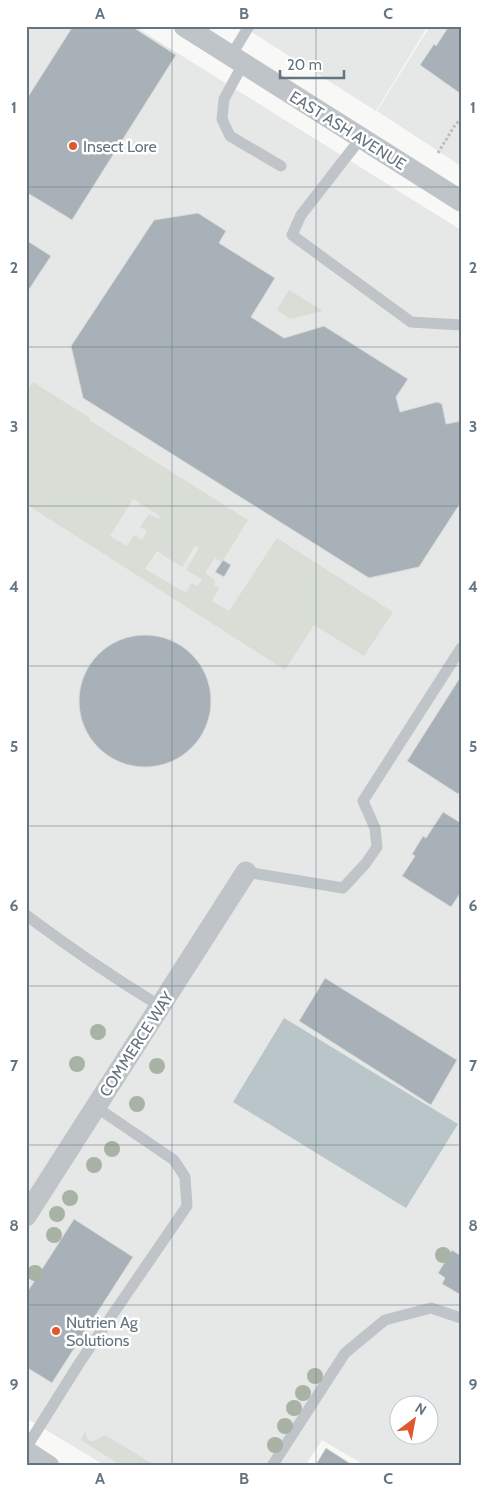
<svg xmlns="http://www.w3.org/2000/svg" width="487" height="1492" font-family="Cabin,sans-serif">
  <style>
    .built { fill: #e6e7e7; fill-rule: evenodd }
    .green { fill: #d8ddd5; fill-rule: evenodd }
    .water { fill: #b9c5c9 }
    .building { fill: #a8b1b7; stroke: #dadad8 }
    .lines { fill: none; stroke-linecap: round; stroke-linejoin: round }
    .path { stroke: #babdc0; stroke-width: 3; stroke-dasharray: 2.5 2.5; stroke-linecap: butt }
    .lane { stroke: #bfc4c8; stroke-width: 11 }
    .street { stroke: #bfc4c8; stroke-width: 21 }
    .tree { fill: #a8b2a5 }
    .grid { fill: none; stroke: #647480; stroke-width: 1; stroke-opacity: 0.55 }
    .poi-dot { fill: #e1572e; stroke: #fff; stroke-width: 2 }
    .labels { text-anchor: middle; stroke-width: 5; stroke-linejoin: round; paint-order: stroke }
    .street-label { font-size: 16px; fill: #647480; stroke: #fff }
    .poi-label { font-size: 16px; fill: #647480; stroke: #fff; text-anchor: start }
    .neatline { fill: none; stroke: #647480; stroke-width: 2 }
    .grid-label { font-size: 16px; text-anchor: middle; font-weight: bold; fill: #647480 }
  </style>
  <rect width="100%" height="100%" fill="#f8f8f6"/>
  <g class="built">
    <path d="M32 26H134L461 230V1466H366L322 1440 305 1466H106L26 1418V35ZM400 1404H430V1434H400Z"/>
    <polygon points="242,26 428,26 376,111"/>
    <polygon points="430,26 461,26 461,166 377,111"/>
  </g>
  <g class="green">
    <polygon points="289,290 323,311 290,319 277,310"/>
    <path d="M33 382 90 418 89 420 248 520 222 562 215 558 205 573 215 580 214 585 219 588 212 601 229 611 277 538 393 612 364 656 314 625 285 670 26 504V393ZM133 499 160 516 158 519 149 514 140 527 147 531 142 540 134 535 127 546 110 536ZM195 546 199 548 186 570 202 579 198 586 191 583 186 593 145 569 157 551 182 567Z"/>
    <polygon points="85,1431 87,1438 90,1441 94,1441 105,1435 156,1466 122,1466 81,1440"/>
  </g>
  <polygon class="water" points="284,1018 458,1124 406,1208 233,1102"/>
  <g class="building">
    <polygon points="73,26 131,26 176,55 72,220 26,192 26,100"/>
    <polygon points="449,26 461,26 461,94 420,65 434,44 436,46"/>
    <polygon points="198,213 226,231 219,243 275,278 251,317 284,338 324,326 408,379 396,397 400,412 437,402 442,404 446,424 461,421 461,502 419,567 369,578 83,398 71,346 154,220"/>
    <polygon points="26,240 51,256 26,294"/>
    <polygon points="223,560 231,565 224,577 215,572"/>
    <circle cx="145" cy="701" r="66"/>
    <polygon points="461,676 461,790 458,794 407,761"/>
    <polygon points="443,812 461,823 461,892 451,907 402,876 415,856 412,854 423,836 426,838"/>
    <polygon points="325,978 457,1060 431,1105 299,1021"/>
    <polygon points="74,1219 133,1257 52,1383 26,1367 26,1294"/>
    <polygon points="452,1250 461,1256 461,1295 442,1284 445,1278 438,1273"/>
    <polygon points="326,1448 354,1466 315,1466"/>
  </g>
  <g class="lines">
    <polyline class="path" points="438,153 455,125 461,119"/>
    <g class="lane">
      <polyline points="231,56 249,26"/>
      <polyline points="243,64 224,99 222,119 230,136 281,166"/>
      <polyline points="361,138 301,215 292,235 411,322 461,325"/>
      <polyline points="246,872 343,888 366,863 377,847 375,828 363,801 461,648"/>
      <path d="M26 915C70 948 114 978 160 1006"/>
      <polyline points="26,1448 80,1362 187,1206 185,1177 174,1160 96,1107"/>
      <polyline points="272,1466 345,1353 385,1320 431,1308 461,1318"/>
    </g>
    <g class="street">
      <polyline points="184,26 461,201"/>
      <polyline points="26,1216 246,872"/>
      <polyline points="26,1451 49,1466"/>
    </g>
  </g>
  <g class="tree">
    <circle cx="98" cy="1032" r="8"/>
    <circle cx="77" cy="1064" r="8"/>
    <circle cx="157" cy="1066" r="8"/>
    <circle cx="137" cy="1104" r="8"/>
    <circle cx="112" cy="1149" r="8"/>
    <circle cx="94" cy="1165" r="8"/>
    <circle cx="70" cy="1198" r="8"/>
    <circle cx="57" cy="1214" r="8"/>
    <circle cx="54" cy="1235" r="8"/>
    <circle cx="443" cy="1255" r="8"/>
    <circle cx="35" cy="1273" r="8"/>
    <circle cx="315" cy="1376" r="8"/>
    <circle cx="303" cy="1393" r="8"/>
    <circle cx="294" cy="1408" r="8"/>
    <circle cx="285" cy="1426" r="8"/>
    <circle cx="275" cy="1445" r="8"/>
  </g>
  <path class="grid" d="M172 26V1466M316 26V1466M26 187H461M26 347H461M26 506H461M26 666H461M26 826H461M26 986H461M26 1145H461M26 1305H461"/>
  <g class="poi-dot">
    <circle cx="73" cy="146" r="5"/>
    <circle cx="56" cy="1331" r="5"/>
  </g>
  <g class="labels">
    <g class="street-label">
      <text transform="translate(348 130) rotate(32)" y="6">EAST ASH AVENUE</text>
      <text transform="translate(136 1044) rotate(-57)" y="6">COMMERCE WAY</text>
    </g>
    <g class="poi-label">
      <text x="83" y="152">Insect Lore</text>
      <text x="66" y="1328">Nutrien Ag<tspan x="66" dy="18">Solutions</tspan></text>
    </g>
  </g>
  <rect width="487" height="1492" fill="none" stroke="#ffffff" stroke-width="55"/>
  <g transform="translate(414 1420) rotate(32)"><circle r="24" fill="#ffffff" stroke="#c1c7cc"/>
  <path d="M0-4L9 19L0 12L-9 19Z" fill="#e1572e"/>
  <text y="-8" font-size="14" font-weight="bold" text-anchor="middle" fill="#647480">N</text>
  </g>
  <path d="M280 70v8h64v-8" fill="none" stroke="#647480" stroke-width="2.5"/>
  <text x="287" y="70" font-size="15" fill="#647480" stroke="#ffffff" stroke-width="4" paint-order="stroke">20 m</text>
  <rect x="28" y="28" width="432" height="1436" class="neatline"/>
  <g class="grid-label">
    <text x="100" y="19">A</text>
    <text x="244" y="19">B</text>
    <text x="388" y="19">C</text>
    <text x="14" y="113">1</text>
    <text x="473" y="113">1</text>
    <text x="14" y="273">2</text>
    <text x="473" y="273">2</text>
    <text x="14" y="432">3</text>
    <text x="473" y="432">3</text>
    <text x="14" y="592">4</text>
    <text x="473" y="592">4</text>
    <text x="14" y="752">5</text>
    <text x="473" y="752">5</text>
    <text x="14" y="911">6</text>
    <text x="473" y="911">6</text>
    <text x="14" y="1071">7</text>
    <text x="473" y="1071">7</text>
    <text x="14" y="1231">8</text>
    <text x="473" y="1231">8</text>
    <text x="14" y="1390">9</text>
    <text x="473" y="1390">9</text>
    <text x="100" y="1484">A</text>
    <text x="244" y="1484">B</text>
    <text x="388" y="1484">C</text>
  </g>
</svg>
